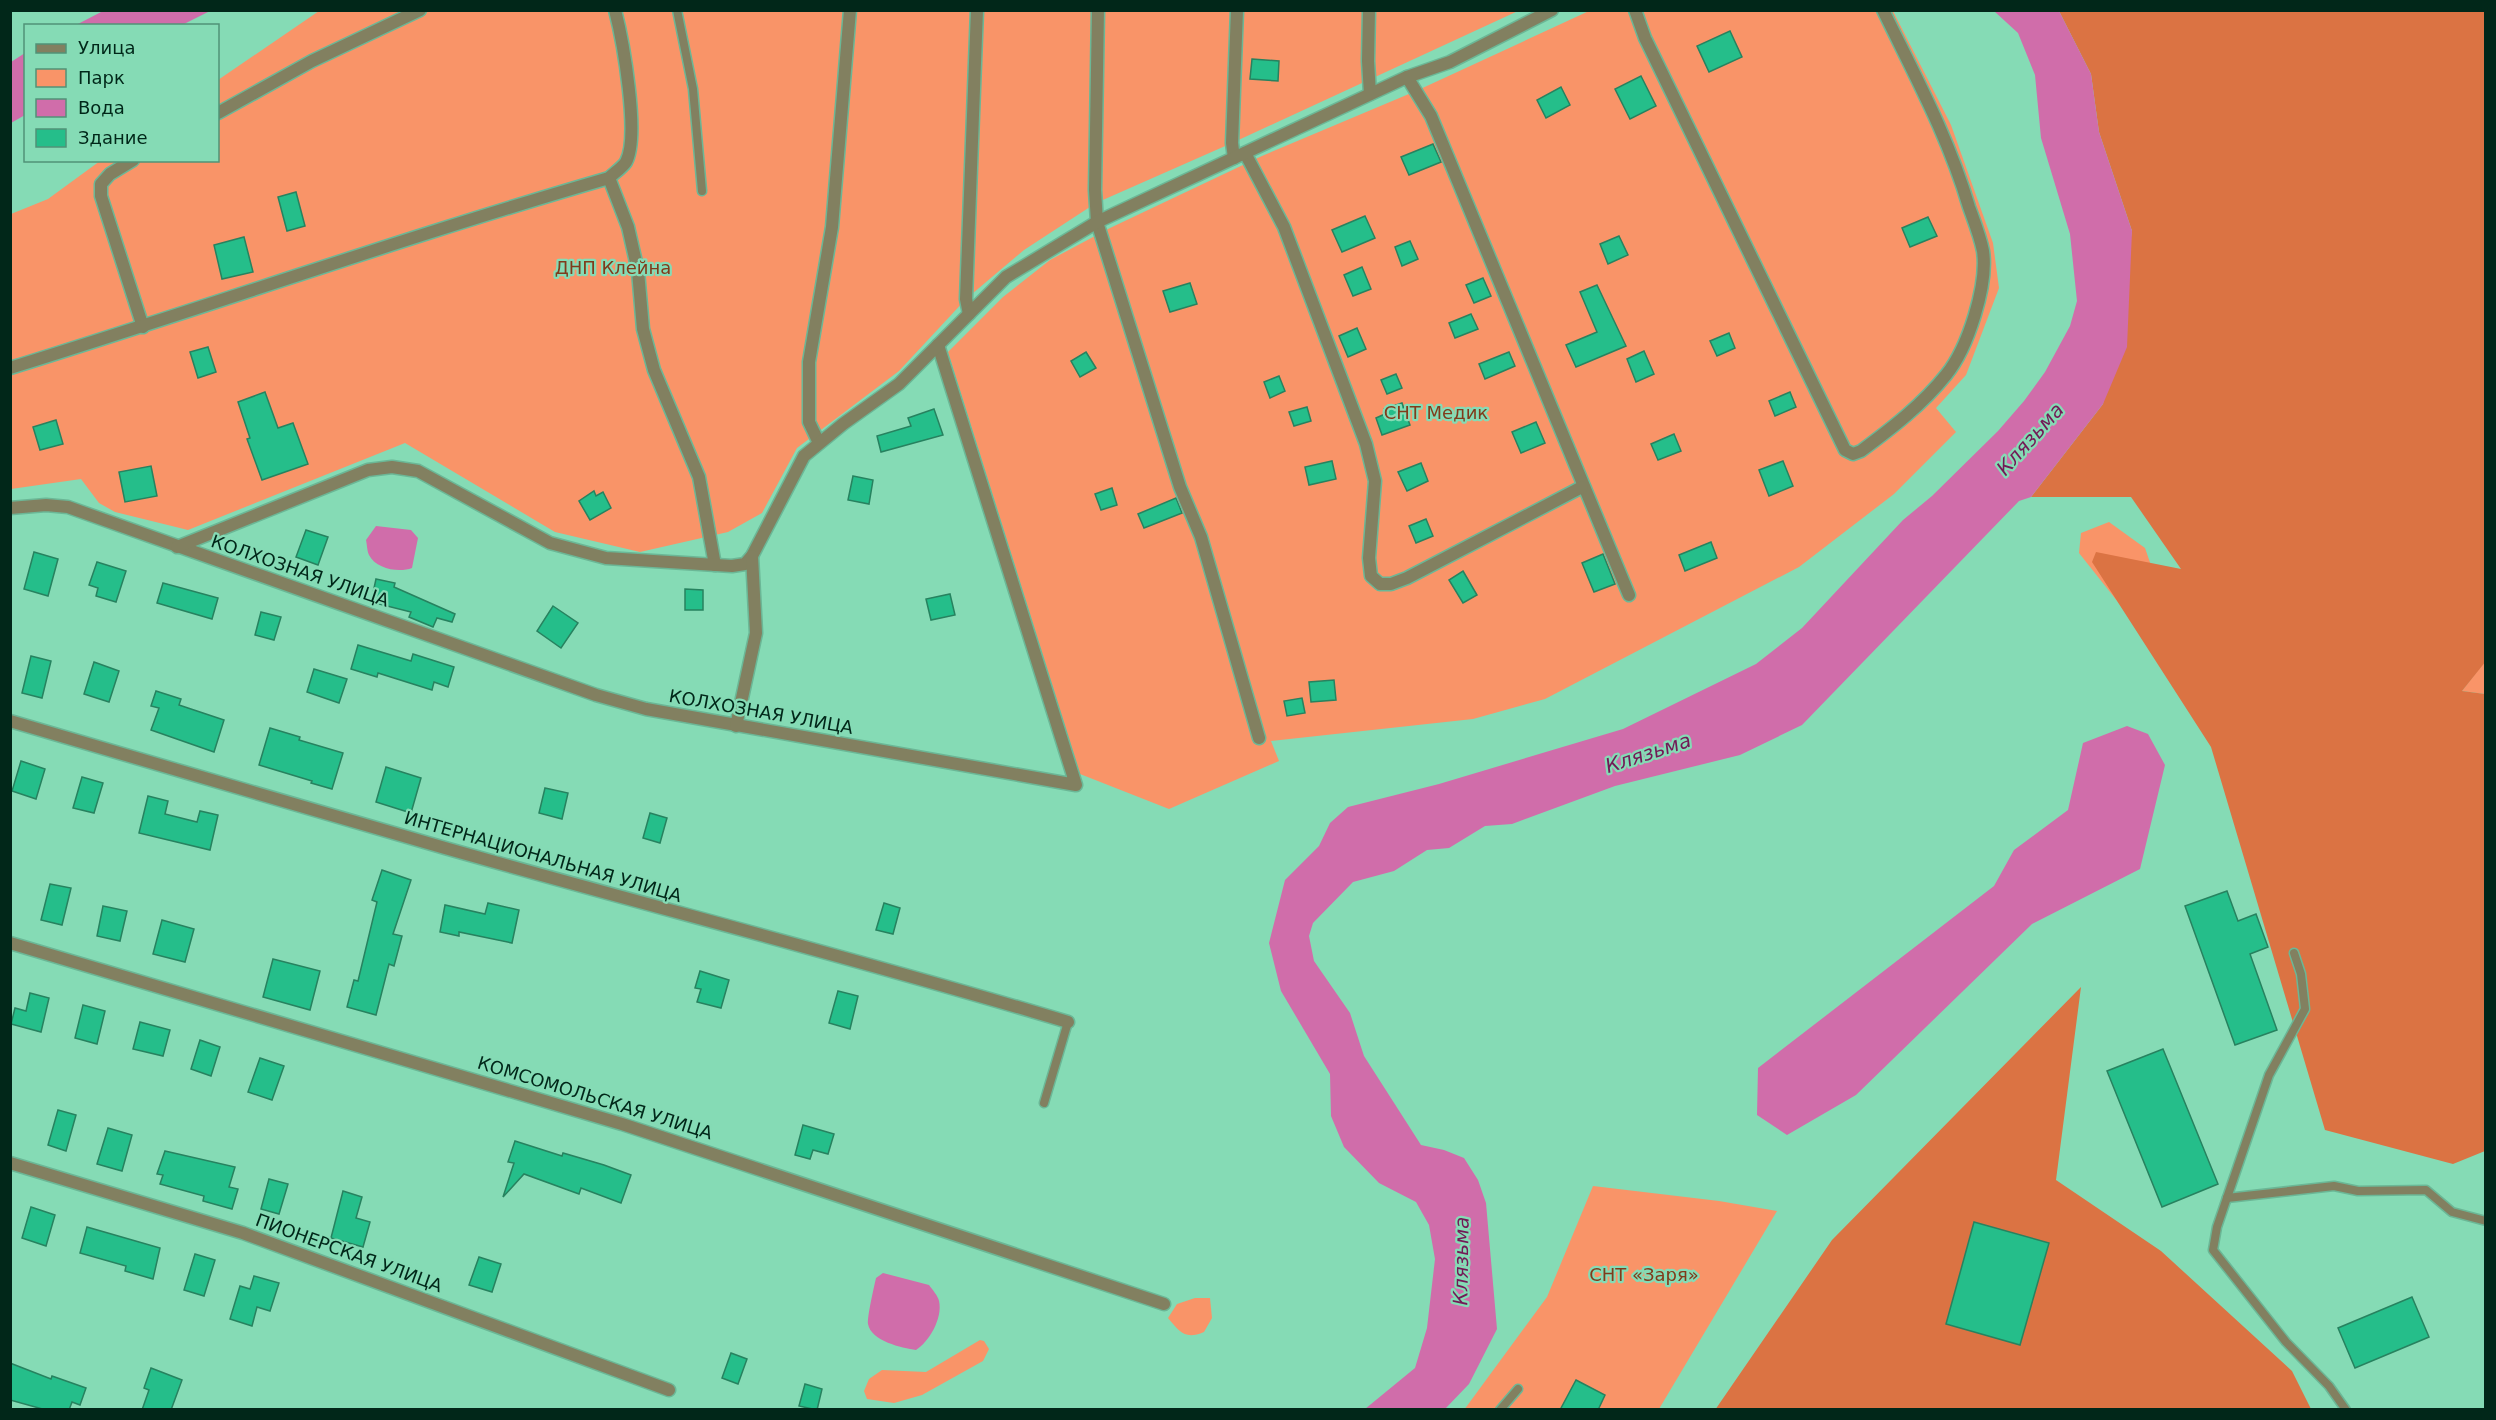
<svg xmlns="http://www.w3.org/2000/svg" width="2496" height="1420" font-family="'DejaVu Sans',sans-serif">
  <style>
    .green { fill: #f99468 }
    .forest { fill: #db7343 }
    .water { fill: #d06daa }
    .building { fill: #25be8a; stroke: #27825f; stroke-width: 1.5 }
    .lines { fill: none; stroke-linecap: round; stroke-linejoin: round }
    .service-casing { stroke: #6bb796; stroke-width: 11 }
    .minor-casing { stroke: #6bb796; stroke-width: 15 }
    .service { stroke: #828060; stroke-width: 8 }
    .minor { stroke: #828060; stroke-width: 12 }
    .labels { text-anchor: middle; stroke-width: 4.5; stroke-linejoin: round; paint-order: stroke }
    .park-label { font-size: 18px; fill: #803b1b; stroke: #85dbb5 }
    .street-label { font-size: 18px; fill: #012719; stroke: #85dbb5 }
    .water-label { font-size: 20px; font-style: italic; fill: #731956; stroke: #85dbb5 }
  </style>
  <rect width="100%" height="100%" fill="#85dbb5"/>
  <g class="green">
    <polygon points="319,11 1518,11 1232,143 1096,203 1024,250 966,299 899,371 797,448 762,513 728,532 640,552 555,532 405,443 188,530 115,512 99,503 81,479 11,489 11,214 48,199 100,161 218,160 218,80"/>
    <polygon points="1589,11 1893,11 1951,125 1993,243 1999,288 1966,375 1936,408 1956,432 1894,494 1799,567 1545,699 1473,719 1271,741 1279,761 1169,809 1080,774 948,352 1003,297 1050,260 1110,228 1262,156 1416,91"/>
    <polygon points="2109,522 2145,548 2199,704 2079,553 2081,533"/>
    <polygon points="2485,661 2485,694 2462,691"/>
    <polygon points="1593,1186 1719,1201 1777,1211 1659,1409 1464,1410 1547,1297"/>
    <path d="M1195 1298H1210L1212 1318 1204 1332C1185 1340 1180 1332 1168 1318L1177 1304Z"/>
    <polygon points="980,1340 984,1341 989,1349 983,1361 922,1395 894,1403 867,1399 864,1391 869,1379 882,1370 926,1372"/>
  </g>
  <g class="forest">
    <polygon points="2059,11 2485,11 2486,661 2462,691 2485,694 2485,1151 2453,1164 2325,1130 2211,747 2092,562 2096,552 2181,569 2131,497 2031,497 2103,404 2132,231 2099,132 2091,74"/>
    <polygon points="2081,987 2056,1180 2161,1251 2292,1371 2311,1409 1715,1410 1832,1240"/>
  </g>
  <g class="water">
    <polygon points="103,11 103,10 210,11 182,25 76,25"/>
    <polygon points="1994,11 2059,11 2091,74 2099,132 2132,231 2127,347 2103,404 2031,497 2019,501 1802,725 1740,755 1615,786 1512,824 1485,826 1449,848 1427,850 1394,871 1353,882 1313,923 1309,936 1314,961 1350,1013 1364,1056 1421,1145 1444,1150 1464,1158 1478,1180 1486,1203 1497,1329 1469,1384 1445,1409 1365,1409 1415,1368 1427,1328 1435,1259 1429,1225 1416,1202 1379,1183 1344,1147 1331,1116 1330,1074 1281,991 1269,943 1285,880 1319,846 1330,823 1348,807 1439,784 1623,729 1756,664 1802,628 1903,520 1932,496 1998,431 2024,401 2045,372 2070,326 2077,301 2070,234 2041,138 2035,75 2018,33"/>
    <polygon points="25,53 25,115 11,123 11,62"/>
    <path d="M376 526 411 530 418 538 412 568C399 573 376 569 369 555 367 551 367 544 366 540Z"/>
    <polygon points="2127,726 2148,734 2165,765 2140,869 2032,924 1856,1095 1787,1135 1757,1115 1758,1068 1994,886 2014,850 2068,810 2083,743"/>
    <path d="M883 1273 929 1285C932 1289 938 1296 939 1301 943 1318 929 1342 916 1350 902 1348 871 1341 868 1324 867 1317 874 1287 876 1278Z"/>
  </g>
  <g class="building">
    <polygon points="1730,31 1742,57 1709,72 1697,46"/>
    <polygon points="1252,59 1279,61 1278,81 1250,79"/>
    <polygon points="1641,76 1656,106 1630,119 1615,89"/>
    <polygon points="1561,87 1570,105 1546,118 1537,100"/>
    <polygon points="1433,144 1441,162 1409,175 1401,157"/>
    <polygon points="296,192 305,226 287,231 278,197"/>
    <polygon points="1365,216 1375,238 1342,252 1332,230"/>
    <polygon points="1928,217 1937,236 1910,247 1902,228"/>
    <polygon points="1619,236 1628,255 1608,264 1600,244"/>
    <polygon points="244,237 253,272 222,279 214,245"/>
    <polygon points="1410,241 1418,259 1402,266 1395,247"/>
    <polygon points="1362,267 1371,289 1353,296 1344,275"/>
    <polygon points="1483,278 1491,296 1474,303 1466,285"/>
    <polygon points="1190,283 1197,304 1170,312 1163,291"/>
    <polygon points="1597,285 1626,346 1576,367 1566,345 1597,332 1580,292"/>
    <polygon points="1471,314 1478,329 1455,338 1449,323"/>
    <polygon points="1357,328 1366,349 1348,357 1339,336"/>
    <polygon points="1729,333 1735,348 1717,356 1710,341"/>
    <polygon points="208,347 216,372 198,378 190,352"/>
    <polygon points="1644,351 1654,374 1636,382 1627,359"/>
    <polygon points="1086,352 1096,368 1080,377 1071,361"/>
    <polygon points="1509,352 1515,366 1485,379 1479,364"/>
    <polygon points="1396,374 1402,388 1387,394 1381,380"/>
    <polygon points="1279,376 1285,391 1270,398 1264,382"/>
    <polygon points="265,392 278,428 293,423 308,464 262,480 247,439 250,438 238,402"/>
    <polygon points="1790,392 1796,407 1775,416 1769,401"/>
    <polygon points="1402,403 1410,425 1382,435 1376,418 1385,414 1384,409"/>
    <polygon points="1307,407 1311,421 1294,426 1289,412"/>
    <polygon points="934,409 943,435 881,452 877,436 911,426 908,418"/>
    <polygon points="56,420 63,444 40,450 33,427"/>
    <polygon points="1536,422 1545,443 1521,453 1512,432"/>
    <polygon points="1674,434 1681,451 1658,460 1651,444"/>
    <polygon points="1332,461 1336,479 1309,485 1305,467"/>
    <polygon points="1783,461 1793,486 1769,496 1759,470"/>
    <polygon points="1421,463 1428,481 1407,491 1398,472"/>
    <polygon points="151,466 157,496 125,502 119,472"/>
    <polygon points="853,476 873,480 869,504 848,500"/>
    <polygon points="1112,488 1117,505 1101,510 1095,494"/>
    <polygon points="594,491 596,496 603,492 611,508 590,520 579,501"/>
    <polygon points="1176,498 1182,513 1144,528 1138,514"/>
    <polygon points="1426,519 1433,536 1416,543 1409,526"/>
    <polygon points="306,530 328,537 318,565 296,557"/>
    <polygon points="1711,542 1717,558 1685,571 1679,555"/>
    <polygon points="34,552 58,559 48,596 24,589"/>
    <polygon points="1603,554 1615,584 1594,592 1582,563"/>
    <polygon points="97,562 126,571 116,602 96,596 98,588 89,585"/>
    <polygon points="1463,571 1477,595 1463,603 1449,580"/>
    <polygon points="376,579 395,583 394,587 455,614 452,622 437,618 433,627 409,617 411,612 371,602"/>
    <polygon points="163,583 218,598 212,619 157,603"/>
    <polygon points="685,589 703,590 703,610 685,610"/>
    <polygon points="950,594 955,615 931,620 926,599"/>
    <polygon points="553,606 578,623 561,648 537,631"/>
    <polygon points="261,612 281,617 274,640 255,635"/>
    <polygon points="358,645 411,661 413,654 454,667 448,687 434,682 432,690 378,673 377,677 351,669"/>
    <polygon points="31,656 51,661 42,698 22,693"/>
    <polygon points="94,662 119,671 109,702 84,694"/>
    <polygon points="314,669 347,679 339,703 307,692"/>
    <polygon points="1334,680 1336,700 1311,702 1309,682"/>
    <polygon points="156,691 181,699 179,705 224,720 214,752 151,730 159,708 151,706"/>
    <polygon points="1302,698 1305,713 1287,716 1284,701"/>
    <polygon points="270,728 300,737 299,740 343,753 332,789 311,783 312,781 259,765"/>
    <polygon points="21,761 45,769 36,799 12,791"/>
    <polygon points="386,767 421,778 411,813 376,802"/>
    <polygon points="82,777 103,783 94,813 73,808"/>
    <polygon points="545,788 568,793 562,819 539,813"/>
    <polygon points="148,796 168,801 165,814 197,822 200,811 218,815 210,850 139,833"/>
    <polygon points="650,813 667,818 660,843 643,838"/>
    <polygon points="382,870 411,880 393,934 402,936 394,966 389,964 376,1015 347,1007 354,980 358,981 377,902 372,900"/>
    <polygon points="50,884 71,888 62,925 41,920"/>
    <polygon points="2227,891 2238,921 2256,914 2268,947 2250,954 2277,1030 2235,1045 2185,906"/>
    <polygon points="488,903 519,910 512,943 459,932 459,936 440,932 445,905 485,914"/>
    <polygon points="884,903 900,908 893,934 876,930"/>
    <polygon points="103,906 127,911 120,941 97,936"/>
    <polygon points="162,920 194,929 185,962 153,954"/>
    <polygon points="273,959 320,971 310,1010 263,997"/>
    <polygon points="700,971 729,980 721,1008 697,1002 701,989 695,988"/>
    <polygon points="838,991 858,996 850,1029 829,1023"/>
    <polygon points="30,993 49,998 41,1032 11,1024 15,1008 26,1011"/>
    <polygon points="83,1005 105,1011 97,1044 75,1038"/>
    <polygon points="140,1022 170,1030 163,1056 133,1049"/>
    <polygon points="200,1040 220,1047 211,1076 191,1069"/>
    <polygon points="2163,1049 2218,1184 2162,1207 2107,1071"/>
    <polygon points="260,1058 284,1066 272,1100 248,1092"/>
    <polygon points="58,1110 76,1115 66,1151 48,1145"/>
    <polygon points="803,1125 834,1134 828,1154 813,1150 810,1159 795,1155"/>
    <polygon points="108,1128 132,1135 122,1171 97,1164"/>
    <polygon points="515,1141 562,1156 563,1153 604,1165 631,1175 621,1203 581,1188 579,1194 524,1174 503,1197 514,1163 508,1162"/>
    <polygon points="165,1151 235,1167 229,1187 238,1189 232,1209 203,1201 204,1196 160,1184 163,1175 157,1174"/>
    <polygon points="269,1179 288,1184 279,1214 261,1209"/>
    <polygon points="343,1191 362,1197 356,1218 370,1222 363,1247 331,1238"/>
    <polygon points="31,1207 55,1215 46,1246 22,1238"/>
    <polygon points="1974,1222 2049,1243 2020,1345 1946,1324"/>
    <polygon points="87,1227 160,1248 153,1279 125,1271 126,1266 80,1253"/>
    <polygon points="195,1254 215,1260 204,1296 184,1290"/>
    <polygon points="479,1257 501,1264 492,1292 469,1285"/>
    <polygon points="254,1276 279,1283 270,1311 257,1307 252,1326 230,1319 240,1286 250,1289"/>
    <polygon points="2412,1297 2429,1337 2355,1368 2338,1328"/>
    <polygon points="731,1353 747,1359 738,1384 722,1378"/>
    <polygon points="10,1363 51,1379 52,1376 86,1388 80,1405 72,1402 69,1410 46,1410 10,1400"/>
    <polygon points="151,1368 182,1380 171,1410 142,1410 149,1390 144,1388"/>
    <polygon points="1576,1380 1605,1395 1598,1410 1560,1410"/>
    <polygon points="805,1384 822,1389 817,1410 799,1406"/>
  </g>
  <g class="lines">
    <defs>
      <g id="service">
        <polyline points="677,10 693,89 702,191"/>
        <polyline points="2294,953 2301,974 2305,1009 2269,1075 2217,1227 2213,1250 2286,1342 2329,1386 2346,1410"/>
        <polyline points="1044,1103 1068,1022"/>
        <polyline points="2227,1198 2334,1186 2358,1191 2426,1190 2452,1212 2486,1221"/>
        <polyline points="1500,1410 1518,1389"/>
      </g>
      <g id="minor">
        <polyline points="1098,10 1095,190 1097,222 1180,487 1201,537 1259,738"/>
        <polyline points="1369,10 1368,61 1370,94"/>
        <path d="M1635 10 1645 38 1845 450 1853 454 1861 451C1892 428 1922 405 1946 375 1968 348 1988 285 1983 251 1980 236 1974 221 1969 207 1948 136 1915 76 1883 10"/>
        <polyline points="1407,77 1431,116 1629,595"/>
        <polyline points="218,113 312,61 420,10"/>
        <polyline points="1245,153 1284,227 1366,444 1375,481 1369,558 1371,576 1380,584 1391,584 1407,578 1582,487"/>
        <polyline points="1234,158 1232,143 1237,10"/>
        <polyline points="133,160 110,174 101,184 101,196 143,327"/>
        <polyline points="609,178 628,227 638,271 643,329 654,370 699,477 715,565"/>
        <polyline points="969,314 966,299 977,10"/>
        <path d="M10 368C210 306 408 236 609 178 614 173 622 168 626 162 640 136 623 41 615 10"/>
        <polyline points="819,443 809,422 809,362 832,227 850,10"/>
        <polyline points="10,508 46,505 68,507 596,695 646,709 1076,785 938,345"/>
        <polyline points="177,547 368,470 392,467 418,471 550,543 606,558 732,566 745,564 752,556 804,456 843,424 899,384 1006,277 1097,222 1407,77 1450,62 1552,10"/>
        <path d="M10 721C155 763 300 807 445 848 653 907 862 960 1068 1022"/>
        <polyline points="736,726 756,633 752,556"/>
        <polyline points="10,943 622,1124 1164,1304"/>
        <polyline points="10,1163 243,1233 669,1390"/>
      </g>
    </defs>
    <use href="#service" class="service-casing"/>
    <use href="#minor" class="minor-casing"/>
    <use href="#service" class="service"/>
    <use href="#minor" class="minor"/>
  </g>
  <g class="labels">
    <g class="park-label">
      <text x="613" y="274">ДНП Клейна</text>
      <text x="1436" y="419">СНТ Медик</text>
      <text x="1644" y="1281">СНТ «Заря»</text>
    </g>
    <g class="street-label">
      <text transform="translate(300 571) rotate(19)" y="6">КОЛХОЗНАЯ УЛИЦА</text>
      <text transform="translate(761 712) rotate(10)" y="6">КОЛХОЗНАЯ УЛИЦА</text>
      <text transform="translate(543 857) rotate(16)" y="6">ИНТЕРНАЦИОНАЛЬНАЯ УЛИЦА</text>
      <text transform="translate(595 1098) rotate(17)" y="6">КОМСОМОЛЬСКАЯ УЛИЦА</text>
      <text transform="translate(349 1253) rotate(20)" y="6">ПИОНЕРСКАЯ УЛИЦА</text>
    </g>
    <g class="water-label">
      <text transform="translate(2030 439) rotate(-48)" y="7">Клязьма</text>
      <text transform="translate(1648 753) rotate(-18)" y="7">Клязьма</text>
      <text transform="translate(1461 1261) rotate(-89)" y="7">Клязьма</text>
    </g>
  </g>
  <rect width="2496" height="1420" fill="none" stroke="#012719" stroke-width="24"/>
  <rect x="24" y="24" width="195" height="138" fill="#85dbb5" stroke="#509377" stroke-width="1.5"/>
  <rect x="36" y="44" width="30" height="9" fill="#828060" stroke="#509377" stroke-width="1.5"/>
  <text x="78" y="54" font-size="18" fill="#012719">Улица</text>
  <rect x="36" y="69" width="30" height="18" fill="#f99468" stroke="#509377" stroke-width="1.5"/>
  <text x="78" y="84" font-size="18" fill="#012719">Парк</text>
  <rect x="36" y="99" width="30" height="18" fill="#d06daa" stroke="#509377" stroke-width="1.5"/>
  <text x="78" y="114" font-size="18" fill="#012719">Вода</text>
  <rect x="36" y="129" width="30" height="18" fill="#25be8a" stroke="#509377" stroke-width="1.5"/>
  <text x="78" y="144" font-size="18" fill="#012719">Здание</text>
</svg>
